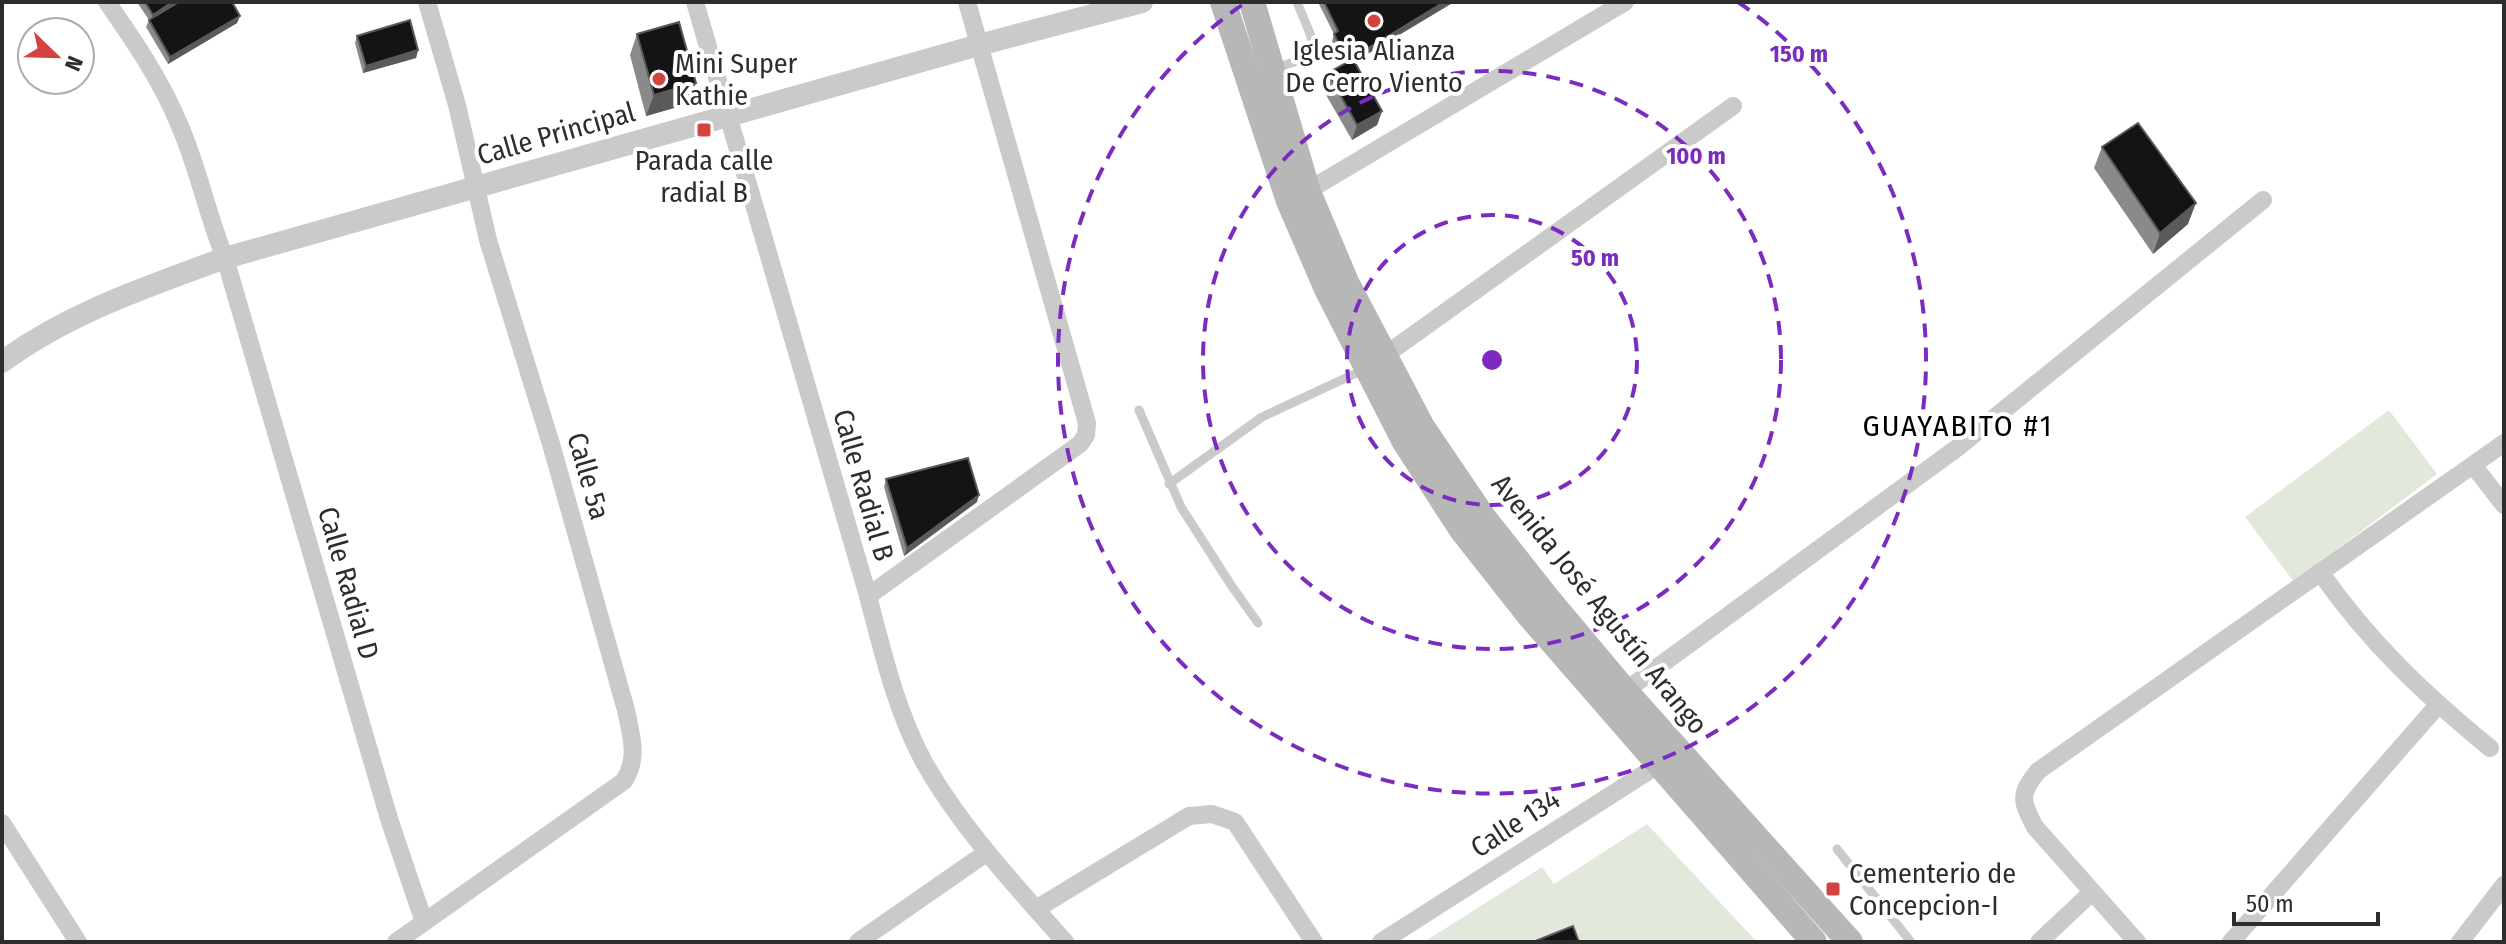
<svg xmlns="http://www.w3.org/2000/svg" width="2506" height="944" font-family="'Fira Sans Condensed',sans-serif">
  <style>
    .green { fill: #e2e9dc }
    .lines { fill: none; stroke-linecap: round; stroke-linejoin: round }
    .service { stroke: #cacaca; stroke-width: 9 }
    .minor { stroke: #cacaca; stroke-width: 18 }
    .tertiary { stroke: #cacaca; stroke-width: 22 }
    .secondary { stroke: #b7b7b7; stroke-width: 26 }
    .wall { fill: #8a8a8a }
    .shaded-wall { fill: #5a5a5a }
    .building { fill: #141414; stroke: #5a5a5a; stroke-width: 2 }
    .ring { fill: none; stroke: #7b2cbf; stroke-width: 4; stroke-dasharray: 14 10 }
    .poi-dot { fill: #d34441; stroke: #fff; stroke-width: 3 }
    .labels { text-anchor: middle; stroke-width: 8; stroke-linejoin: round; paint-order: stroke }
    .poi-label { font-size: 28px; fill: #2d2d2d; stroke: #fff }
    .street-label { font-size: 28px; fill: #2d2d2d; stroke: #fff }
    .neighbourhood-label { font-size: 30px; letter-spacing: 2px; fill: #000; stroke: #fff }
    .centre { fill: #7b2cbf; stroke: #fff; stroke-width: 4 }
    .ring-label { font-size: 24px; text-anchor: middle; font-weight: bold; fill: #7b2cbf; stroke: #fff; stroke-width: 8; stroke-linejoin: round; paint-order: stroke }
  </style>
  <rect width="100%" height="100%" fill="#fff"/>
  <g class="green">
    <polygon points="2389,410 2437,474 2294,582 2245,517"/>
    <polygon points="1647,824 1757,942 1424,942 1542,867 1554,884"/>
  </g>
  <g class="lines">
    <g class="service">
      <polyline points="1276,68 1303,59 1312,47 1311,36 1297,2"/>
      <polyline points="1139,410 1181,507 1231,585 1258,623"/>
      <polyline points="1169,484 1262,417 1365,369"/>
      <polyline points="1837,849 1911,942"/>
    </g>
    <g class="minor">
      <path d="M107 2C134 41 161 80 179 124 198 167 207 214 225 258L390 822 424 922"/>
      <path d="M695 2 868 596C883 653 896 711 925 764 962 829 1016 886 1065 942"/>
      <polyline points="1299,196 1625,2"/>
      <polyline points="1377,361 1733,106"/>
      <polyline points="2473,465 2504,505"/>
      <path d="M2320 572C2370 643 2423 693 2490 748"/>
      <polyline points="868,596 1080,444 1086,435 1087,423 967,2"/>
      <polyline points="1625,691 1957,448 2263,200"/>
      <polyline points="2,823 78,942"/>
      <polyline points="1036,909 1189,816 1212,814 1235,822 1314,942"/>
      <path d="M396 942 624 781C639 758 631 735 626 710L551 444 488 240 457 105 427 2"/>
      <polyline points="858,942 986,853"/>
      <polyline points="1381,942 1669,758"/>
      <polyline points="2039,942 2091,893"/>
      <path d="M2137 942 2035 827C2021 800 2019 795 2038 771L2504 443"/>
      <polyline points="2231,942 2438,705"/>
      <polyline points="2460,942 2504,885"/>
    </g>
    <path class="tertiary" d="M2 362C70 312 147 287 225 258L979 45 1142 2"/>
    <g class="secondary">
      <polyline points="1223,2 1289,201 1327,289 1405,442 1462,530 1529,615 1814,942"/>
      <polyline points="1252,2 1308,192 1346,282 1422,427 1483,517 1547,598 1625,691 1850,942"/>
    </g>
  </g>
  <g class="wall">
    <polygon points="137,2 232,2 237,23 168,64 146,27 149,20"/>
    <polygon points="1318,2 1454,2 1354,62 1382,111 1377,125 1352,140 1322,88 1328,73 1342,65 1332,41 1334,34"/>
    <polygon points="637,34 688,104 646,116 630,55"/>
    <polygon points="357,36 418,50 416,58 363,73 355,43"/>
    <polygon points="2102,147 2188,224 2153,254 2094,168"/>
    <polygon points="886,479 977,502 904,556 884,487"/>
  </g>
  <g class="shaded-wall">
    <polygon points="172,2 181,2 150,22 153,15"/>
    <polygon points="1444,2 1454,2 1344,68 1347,61"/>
    <polygon points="240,16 237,23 168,64 170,57"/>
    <polygon points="418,50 416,58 363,73 366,66"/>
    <polygon points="696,83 688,104 646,116 654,95"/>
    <polygon points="1382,111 1377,125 1352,140 1357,125"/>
    <polygon points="2196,203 2188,224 2153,254 2160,233"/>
    <polygon points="979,495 977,502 904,556 907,548"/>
  </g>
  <g class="building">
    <polygon points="145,2 172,2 153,15"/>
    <polygon points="179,2 232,2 240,16 170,57 149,20"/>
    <polygon points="1324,2 1444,2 1347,61 1334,34 1338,31"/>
    <polygon points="410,20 418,50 366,66 357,36"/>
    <polygon points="679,22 696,83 654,95 637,34"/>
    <polygon points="1353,59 1382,111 1357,125 1328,73"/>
    <polygon points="2138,123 2196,203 2160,233 2102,147"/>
    <polygon points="968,458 979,495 907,548 886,479"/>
    <polygon points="1573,926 1579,942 1533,942"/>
  </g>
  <g class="ring">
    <circle cx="1492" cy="360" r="145"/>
    <circle cx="1492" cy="360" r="289"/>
    <path d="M1738 2A434 434 0 1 1 1246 2"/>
  </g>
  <g class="poi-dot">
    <circle cx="1374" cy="21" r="8"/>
    <circle cx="659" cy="79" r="8"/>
    <rect x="696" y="122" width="16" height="16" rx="4"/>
    <rect x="1825" y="881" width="16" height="16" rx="4"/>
  </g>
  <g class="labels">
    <g class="poi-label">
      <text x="1374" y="60">Iglesia Alianza<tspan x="1374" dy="32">De Cerro Viento</tspan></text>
      <text x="675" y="73" text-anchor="start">Mini Super<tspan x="675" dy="32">Kathie</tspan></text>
      <text x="704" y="170">Parada calle<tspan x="704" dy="32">radial B</tspan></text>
      <text x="1849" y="883" text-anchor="start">Cementerio de<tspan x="1849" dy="32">Concepcion-I</tspan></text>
    </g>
    <g class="street-label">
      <text transform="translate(556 133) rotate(-16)" y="10">Calle Principal</text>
      <text transform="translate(589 476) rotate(74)" y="10">Calle 5a</text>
      <text transform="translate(864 485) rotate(74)" y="10">Calle Radial B</text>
      <text transform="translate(349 583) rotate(74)" y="10">Calle Radial D</text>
      <text transform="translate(1600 604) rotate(51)" y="10">Avenida José Agustín Arango</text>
      <text transform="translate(1515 823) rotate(-33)" y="10">Calle 134</text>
    </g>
    <g class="neighbourhood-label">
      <text x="1958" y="436">GUAYABITO #1</text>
    </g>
  </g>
  <circle cx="1492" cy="360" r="12" class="centre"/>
  <g class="ring-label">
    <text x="1799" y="62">150 m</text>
    <text x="1696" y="164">100 m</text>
    <text x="1595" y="266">50 m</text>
  </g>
  <rect width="2506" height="944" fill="none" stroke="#2d2d2d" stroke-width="8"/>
  <g transform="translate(56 56) rotate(113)"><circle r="38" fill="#ffffff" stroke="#ababab" stroke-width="2"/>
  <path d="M0-6L14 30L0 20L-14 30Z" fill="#d34441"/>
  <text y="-12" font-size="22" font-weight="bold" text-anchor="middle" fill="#2d2d2d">N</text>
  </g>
  <path d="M2234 912v12h144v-12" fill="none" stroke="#2d2d2d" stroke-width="4"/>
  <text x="2246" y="912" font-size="24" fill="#2d2d2d" stroke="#ffffff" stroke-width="6" paint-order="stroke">50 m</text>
</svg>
